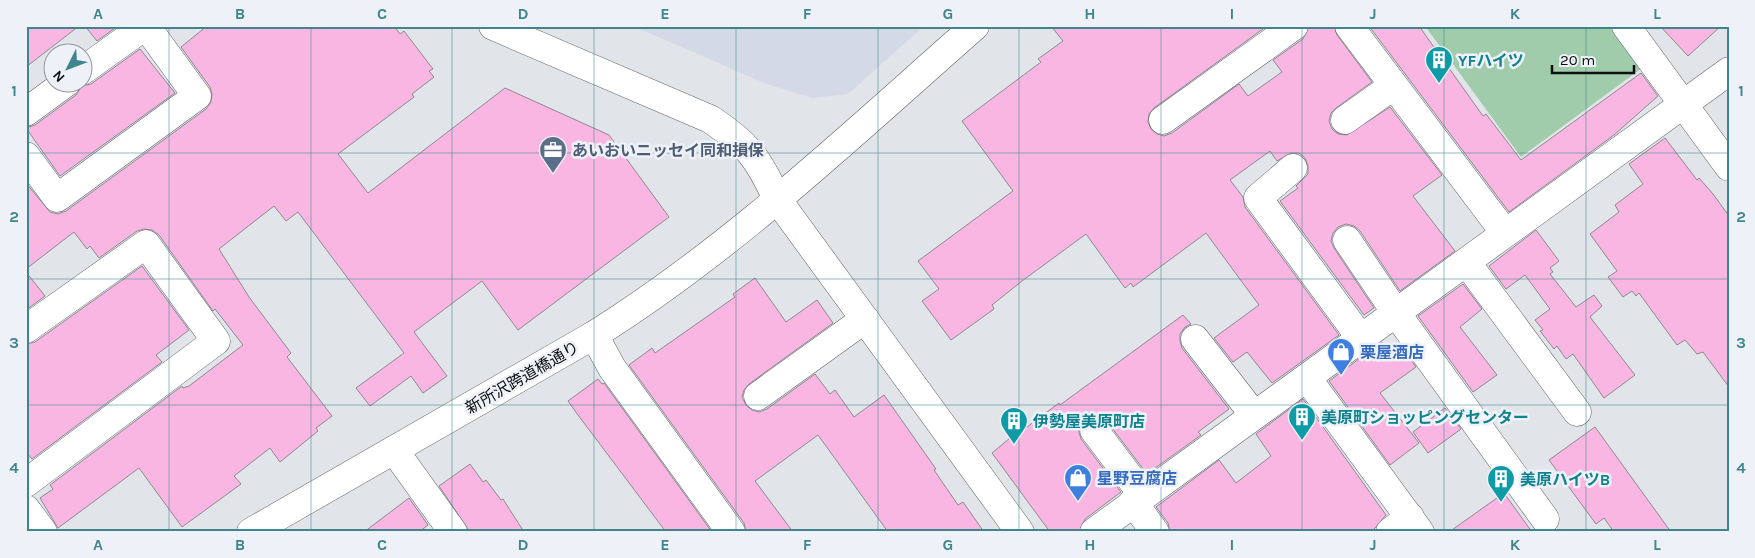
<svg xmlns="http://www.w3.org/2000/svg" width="1755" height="558" font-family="Karla,'Noto Sans JP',sans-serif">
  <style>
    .built { fill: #d3dae6 }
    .green { fill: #a0ccac }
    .building { fill: #f9b6e3; stroke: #8e898c }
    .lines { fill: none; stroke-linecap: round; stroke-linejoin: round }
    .minor-casing { stroke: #616469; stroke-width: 29 }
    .minor { stroke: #fff; stroke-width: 28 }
    .grid { fill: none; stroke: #3e868c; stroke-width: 1; stroke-opacity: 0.55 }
    .labels { text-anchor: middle; stroke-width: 5; stroke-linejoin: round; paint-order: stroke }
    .culture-label { font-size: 16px; font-weight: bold; fill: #0d838f; stroke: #eef1f7; text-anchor: start }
    .service-label { font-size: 16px; font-weight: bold; fill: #4e5e75; stroke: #eef1f7; text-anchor: start }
    .shop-label { font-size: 16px; font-weight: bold; fill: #366cbe; stroke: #eef1f7; text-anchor: start }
    .street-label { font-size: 16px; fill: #0d0e10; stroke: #eef1f7 }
    .neatline { fill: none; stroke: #3e868c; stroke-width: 2 }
    .grid-label { font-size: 16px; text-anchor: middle; font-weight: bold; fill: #3e868c }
  </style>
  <rect width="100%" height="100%" fill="#e1e4e9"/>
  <polygon class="built" points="633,26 924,26 848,94 812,98 764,83"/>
  <polygon class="green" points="1425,26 1611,26 1642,68 1521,157"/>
  <g class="building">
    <polygon points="26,26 79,26 26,67"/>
    <polygon points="85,26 118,26 97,41"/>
    <polygon points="207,26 394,26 400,34 404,31 433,69 429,71 434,77 412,94 414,97 338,154 368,193 505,88 609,135 669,217 518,330 482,281 414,332 447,376 423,393 411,376 370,406 356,388 404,353 298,212 286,221 274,206 219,249 249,297 291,353 287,357 332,416 316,428 318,431 280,462 270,448 234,476 241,484 182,527 139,468 58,528 40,498 53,489 50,485 182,386 183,388 189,386 243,345 215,309 213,311 159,235 152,230 144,229 137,231 99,258 90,246 87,249 74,232 26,269 26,183 50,212 58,214 66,211 206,109 211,102 212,94 210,87 181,47"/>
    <polygon points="1051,26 1267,26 1154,108 1149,114 1148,122 1151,129 1157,134 1164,136 1172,133 1239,84 1248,96 1282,72 1273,60 1303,39 1309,26 1334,26 1337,35 1372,82 1336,108 1331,113 1329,121 1332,129 1338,134 1347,135 1390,107 1442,175 1413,196 1455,251 1400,291 1360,231 1354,226 1346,224 1338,227 1333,233 1331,241 1334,248 1374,308 1364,315 1280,201 1298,188 1296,186 1308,174 1308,166 1305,158 1299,153 1291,153 1277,161 1270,151 1230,180 1243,197 1245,207 1339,335 1272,383 1247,352 1233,362 1214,338 1259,305 1206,233 1133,287 1131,283 1125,288 1086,234 1022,281 992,305 994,309 951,340 922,301 939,289 918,261 1013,191 962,121 1041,62 1038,59 1063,41"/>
    <polygon points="1369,26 1419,26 1483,116 1486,114 1521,160 1641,73 1658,96 1614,135 1509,212"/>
    <polygon points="1660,26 1721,26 1688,56"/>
    <polygon points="140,49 175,93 60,176 26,128 35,125 76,95 82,86 91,84"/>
    <polygon points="1665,138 1697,180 1699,178 1713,194 1729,216 1729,387 1703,352 1697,354 1685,340 1677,345 1639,293 1636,296 1632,291 1623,297 1608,277 1617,271 1590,234 1619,212 1615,205 1643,184 1629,164"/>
    <polygon points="1536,230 1559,261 1550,268 1553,272 1550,274 1576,307 1594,295 1602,306 1590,317 1635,375 1604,398 1573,354 1566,359 1557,346 1554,349 1540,331 1543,330 1535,320 1550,309 1525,275 1506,289 1489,266"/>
    <polygon points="142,266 189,330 156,355 162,362 32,459 26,452 26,344 35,342"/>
    <polygon points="26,272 45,296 26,310"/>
    <polygon points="755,278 786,322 817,300 833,323 749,384 744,390 742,397 746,405 752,410 759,412 767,409 815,374 830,394 835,390 854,417 884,395 936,469 934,470 958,505 963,502 984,532 888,532 818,435 755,481 793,532 746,532 744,523 629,365 652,348 655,353 735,297 733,294"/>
    <polygon points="1463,284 1482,309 1460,327 1497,375 1473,392 1418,316"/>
    <polygon points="1183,315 1191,324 1185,327 1180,334 1180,341 1182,348 1229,409 1198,432 1201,435 1147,474 1106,420 1100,415 1092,415 1085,417 1079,424 1079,432 1081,439 1121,492 1085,519 1079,532 1050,532 992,453 1022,428 1023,430 1059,403 1060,405"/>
    <polygon points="1382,342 1389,351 1399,343 1416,367 1380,393 1419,443 1390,465 1329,381"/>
    <polygon points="598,379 602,384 604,383 712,532 666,532 578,415 568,401"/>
    <polygon points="1303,399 1386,515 1375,528 1371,532 1170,532 1168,523 1156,507 1219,460 1236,483 1271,456 1256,434"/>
    <polygon points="1445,408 1461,429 1428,453 1413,432"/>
    <polygon points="1595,427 1671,532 1614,532 1604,518 1596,524 1549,460"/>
    <polygon points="470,464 483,482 486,480 501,500 503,499 524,532 470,532 439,486"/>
    <polygon points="1504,493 1532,532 1449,532"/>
    <polygon points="409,498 428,525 419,532 364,532"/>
  </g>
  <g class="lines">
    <defs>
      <g id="minor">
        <path d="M493 26 710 119C748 144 758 158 777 199L1020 532"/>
        <polyline points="1349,26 1505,233"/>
        <polyline points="1626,26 1729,167"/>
        <polyline points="82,71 145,26"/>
        <polyline points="26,112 67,82"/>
        <polyline points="1163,120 1294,26"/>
        <polyline points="1345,120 1393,86"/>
        <polyline points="26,156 57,198 197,96 146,26"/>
        <polyline points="1293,168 1258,198 1360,337"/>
        <polyline points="1347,240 1396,313 1545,519"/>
        <polyline points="1467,263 1577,412"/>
        <polyline points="26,329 146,244 216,341 26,483"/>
        <polyline points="594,335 612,368 731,532"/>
        <polyline points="1195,339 1254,415"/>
        <polyline points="1307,378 1420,532"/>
        <polyline points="758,396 865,319"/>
        <polyline points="1094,430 1143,495"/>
        <polyline points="394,450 453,532"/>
        <polyline points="1133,502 1155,532"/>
        <polyline points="26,509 43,532"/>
        <path d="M251 532 594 335C733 248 852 134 975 26"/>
        <polyline points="1094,532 1729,71"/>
        <polyline points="1390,532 1410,517"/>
      </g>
    </defs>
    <use href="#minor" class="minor-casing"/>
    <use href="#minor" class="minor"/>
  </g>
  <path class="grid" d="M169 26V532M311 26V532M452 26V532M594 26V532M736 26V532M878 26V532M1019 26V532M1161 26V532M1302 26V532M1444 26V532M1586 26V532M26 153H1729M26 279H1729M26 405H1729"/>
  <defs>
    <symbol id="building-pin" viewBox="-11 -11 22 30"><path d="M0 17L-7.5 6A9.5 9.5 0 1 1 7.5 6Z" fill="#0f9aa8" stroke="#eef1f7"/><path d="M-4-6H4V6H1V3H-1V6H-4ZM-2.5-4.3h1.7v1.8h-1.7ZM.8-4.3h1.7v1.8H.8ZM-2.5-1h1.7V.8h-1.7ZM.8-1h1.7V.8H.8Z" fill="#fff"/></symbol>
    <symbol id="office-pin" viewBox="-11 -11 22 30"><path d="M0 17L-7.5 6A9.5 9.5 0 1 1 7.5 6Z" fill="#5c6f8a" stroke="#eef1f7"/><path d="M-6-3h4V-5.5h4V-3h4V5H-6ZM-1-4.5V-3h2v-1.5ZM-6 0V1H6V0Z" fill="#fff"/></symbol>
    <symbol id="shop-pin" viewBox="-11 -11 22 30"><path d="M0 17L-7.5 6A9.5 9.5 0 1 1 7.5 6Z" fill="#3f7fe0" stroke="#eef1f7"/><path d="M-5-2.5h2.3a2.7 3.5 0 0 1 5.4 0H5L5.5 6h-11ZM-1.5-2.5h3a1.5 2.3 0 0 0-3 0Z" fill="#fff"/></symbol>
  </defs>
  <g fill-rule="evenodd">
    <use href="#building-pin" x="1423" y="44" width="32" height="43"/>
    <use href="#office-pin" x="537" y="134" width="32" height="43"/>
    <use href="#shop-pin" x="1325" y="336" width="32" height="43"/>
    <use href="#building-pin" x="1286" y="401" width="32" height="43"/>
    <use href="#building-pin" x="998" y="405" width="32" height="43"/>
    <use href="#shop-pin" x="1062" y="462" width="32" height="43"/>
    <use href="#building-pin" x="1485" y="463" width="32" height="43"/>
  </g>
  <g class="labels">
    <g class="culture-label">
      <text x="1458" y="66">YFハイツ</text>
      <text x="1321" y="423">美原町ショッピングセンター</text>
      <text x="1033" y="427">伊勢屋美原町店</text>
      <text x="1520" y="485">美原ハイツB</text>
    </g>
    <g class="service-label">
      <text x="572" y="156">あいおいニッセイ同和損保</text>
    </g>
    <g class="shop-label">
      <text x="1360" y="358">栗屋酒店</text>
      <text x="1097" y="484">星野豆腐店</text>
    </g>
    <g class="street-label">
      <text transform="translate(522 377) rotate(-30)" y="6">新所沢跨道橋通り</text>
    </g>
  </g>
  <rect width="1755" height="558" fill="none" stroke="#eef1f7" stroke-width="55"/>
  <g transform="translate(68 68) rotate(228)"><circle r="24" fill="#eef1f7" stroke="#94969b"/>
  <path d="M0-4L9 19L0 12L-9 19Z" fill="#3e868c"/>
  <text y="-8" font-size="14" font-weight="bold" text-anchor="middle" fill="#0d0e10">N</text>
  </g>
  <path d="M1552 65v8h82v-8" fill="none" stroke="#0d0e10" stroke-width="2.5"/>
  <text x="1560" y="65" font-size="15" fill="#0d0e10" stroke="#eef1f7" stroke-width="4" paint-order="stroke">20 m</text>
  <rect x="28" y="28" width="1700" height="502" class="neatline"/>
  <g class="grid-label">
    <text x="98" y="19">A</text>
    <text x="240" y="19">B</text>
    <text x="382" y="19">C</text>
    <text x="523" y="19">D</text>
    <text x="665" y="19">E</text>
    <text x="807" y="19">F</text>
    <text x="948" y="19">G</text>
    <text x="1090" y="19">H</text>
    <text x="1232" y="19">I</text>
    <text x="1373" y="19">J</text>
    <text x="1515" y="19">K</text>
    <text x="1657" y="19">L</text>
    <text x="14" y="96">1</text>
    <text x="1741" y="96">1</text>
    <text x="14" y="222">2</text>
    <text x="1741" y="222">2</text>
    <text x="14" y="348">3</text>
    <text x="1741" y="348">3</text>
    <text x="14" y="473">4</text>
    <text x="1741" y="473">4</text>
    <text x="98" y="550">A</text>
    <text x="240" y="550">B</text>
    <text x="382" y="550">C</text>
    <text x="523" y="550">D</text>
    <text x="665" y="550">E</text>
    <text x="807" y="550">F</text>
    <text x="948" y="550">G</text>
    <text x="1090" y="550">H</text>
    <text x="1232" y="550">I</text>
    <text x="1373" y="550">J</text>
    <text x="1515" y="550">K</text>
    <text x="1657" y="550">L</text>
  </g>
</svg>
